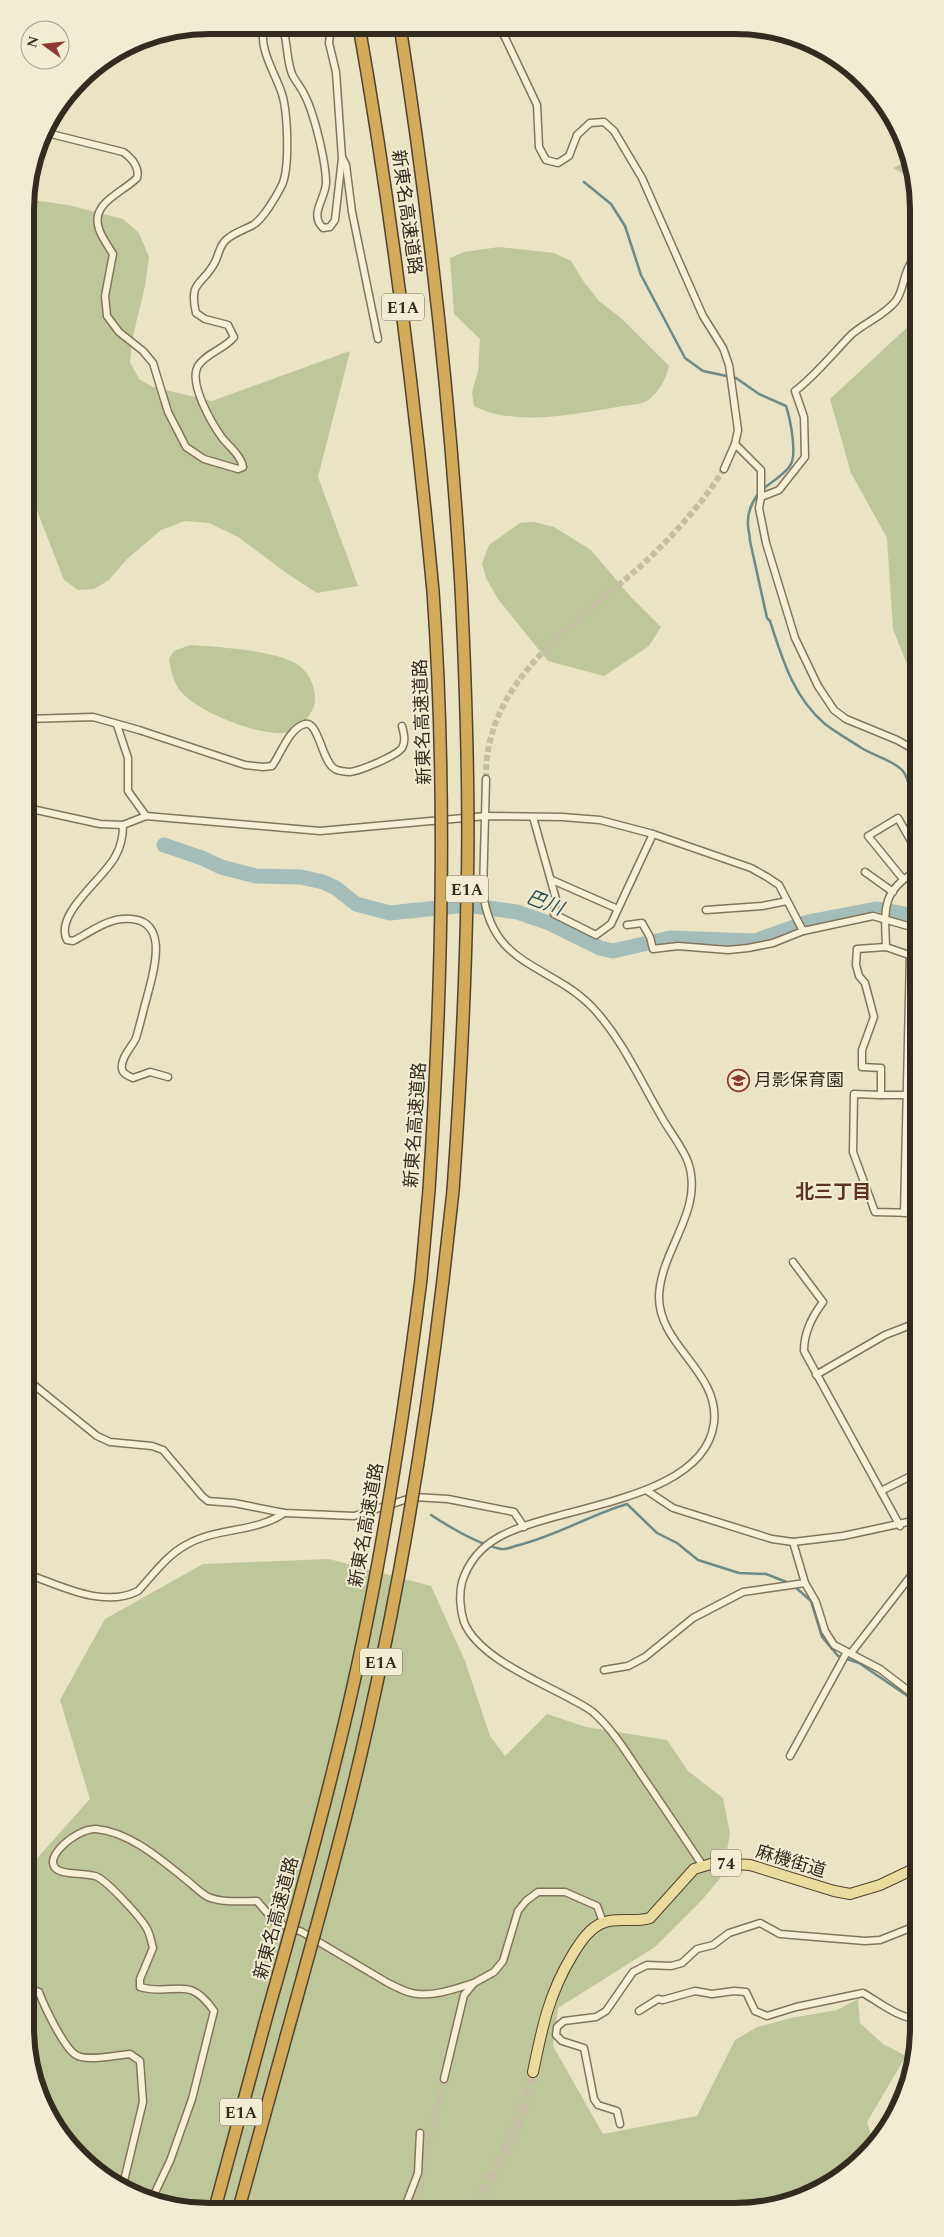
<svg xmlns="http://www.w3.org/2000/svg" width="944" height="2237" font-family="Spectral,'Noto Sans JP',serif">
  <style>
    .green { fill: #bdc799 }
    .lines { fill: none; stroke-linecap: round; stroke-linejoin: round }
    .stream { stroke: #6d8b86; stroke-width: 2.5 }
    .river { stroke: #a5bdb9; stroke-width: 15 }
    .street-tunnel { stroke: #c6bea3; stroke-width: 6; stroke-dasharray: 6 3; stroke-linecap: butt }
    .primary-tunnel { stroke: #c6bea3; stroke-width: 10; stroke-dasharray: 10 5; stroke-linecap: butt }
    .street-casing { stroke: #83755c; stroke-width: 9 }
    .primary-casing { stroke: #514330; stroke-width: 12 }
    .highway-casing { stroke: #514330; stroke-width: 14 }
    .street { stroke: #f6f0d6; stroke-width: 6 }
    .primary { stroke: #eadb9e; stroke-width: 10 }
    .highway { stroke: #d3ab5b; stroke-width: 11 }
    .highway-bridge-casing { stroke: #514330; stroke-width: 14; stroke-linecap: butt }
    .highway-bridge { stroke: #d3ab5b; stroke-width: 11 }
    .labels { text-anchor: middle; stroke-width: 4; stroke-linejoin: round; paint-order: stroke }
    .shield { fill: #f2ecd3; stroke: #6d6555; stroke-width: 1 }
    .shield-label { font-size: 16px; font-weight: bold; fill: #342b1f }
    .street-label { font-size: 18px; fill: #342b1f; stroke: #f2ecd3 }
    .poi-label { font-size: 18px; fill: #342b1f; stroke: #f2ecd3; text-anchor: start }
    .water-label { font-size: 19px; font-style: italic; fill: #2f5153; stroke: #f2ecd3 }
    .neighbourhood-label { font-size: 19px; font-weight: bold; fill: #5d3422; stroke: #f2ecd3 }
    .rim { fill: none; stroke: #342b1f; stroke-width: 6 }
  </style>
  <rect width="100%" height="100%" fill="#eae3c4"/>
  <g class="green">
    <polygon points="912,159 913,179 893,168"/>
    <polygon points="25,199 68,205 123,219 139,233 149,257 145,286 132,340 130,362 139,379 153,387 212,401 350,351 318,477 358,586 317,593 288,574 238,537 209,523 185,521 161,530 127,559 109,580 94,589 78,590 64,580 31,495 26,476"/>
    <path d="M499 247 554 253 571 261 584 282 599 301 622 319 669 366C666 380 659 392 647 401 640 405 626 405 617 407 574 414 514 427 474 406L472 392 478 371 480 339 454 314 450 258 464 252Z"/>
    <polygon points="913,322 914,682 893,629 887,538 851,473 830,399"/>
    <polygon points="534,522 554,527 591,550 630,596 661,627 649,646 604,676 548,661 498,599 486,578 482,563 489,545 520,523"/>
    <path d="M190 645C219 647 271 650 295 663 310 671 318 691 314 706 310 717 300 728 288 732 264 739 200 712 183 694 174 685 171 672 169 659L174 651Z"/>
    <polygon points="329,1559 431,1586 465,1661 490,1736 505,1756 547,1714 586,1727 667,1740 688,1771 723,1798 730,1834 722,1876 702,1900 655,1947 558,2008 553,2046 603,2134 697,2116 735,2040 757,2027 791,2018 837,2010 858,1999 860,2023 883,2044 906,2056 867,2122 875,2146 837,2181 782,2206 173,2209 127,2193 79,2158 50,2120 31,2075 31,1865 90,1799 60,1700 105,1619 203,1564"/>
  </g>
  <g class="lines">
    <g class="stream">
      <path d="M584 182 611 204 625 226 641 275 685 358 703 371 736 378 759 394 786 406C790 418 797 452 791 464 787 473 771 482 762 490"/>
      <path d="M758 494C753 501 748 512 748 521 747 527 750 534 750 541L767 618 770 621C782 658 793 697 825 724 835 732 848 739 860 747 873 756 892 759 903 771 911 781 910 799 915 811"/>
      <path d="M431 1515C451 1528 477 1544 501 1549 506 1550 514 1546 519 1545 558 1535 590 1515 627 1504L657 1533 677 1543 698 1560 739 1573 766 1574 789 1583"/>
      <polyline points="794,1586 811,1601 822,1637 838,1656 859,1663 918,1703"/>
    </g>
    <polyline class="river" points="164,845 202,858 221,867 256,876 301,877 323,882 336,888 356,904 390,913 466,905 517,912 549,923 600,948 613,951 670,938 755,941 808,922 876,909 915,916"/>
    <g class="street-tunnel">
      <path d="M486 779C484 679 577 623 643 564 673 536 702 504 724 469"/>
      <polyline points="413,2207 444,2079"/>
    </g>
    <path class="primary-tunnel" d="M475 2207C499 2164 523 2122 533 2072"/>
    <defs>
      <g id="street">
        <path d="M282 25C288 41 286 59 292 74 295 81 301 87 304 94 314 112 326 162 326 183 325 200 309 214 323 228L330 227 335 220 342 158 336 72 329 43 331 26"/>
        <polyline points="500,27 537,105 539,147 546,160 558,163 569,156 577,135 590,123 604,122 614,131 642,178 703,316 723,348 729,365 738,430 735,444 724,469"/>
        <path d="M43 132 123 152C132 158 140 168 137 178 122 193 90 203 99 229 102 238 108 246 113 254L105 296 107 316 119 332 143 351 153 363 168 412 186 447 204 459 238 469 243 467C241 456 230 447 223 439 212 424 188 383 198 366 206 353 225 349 234 337L228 325 205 319 196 313C188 279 204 286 216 260 219 253 220 245 226 240 233 233 244 230 253 225 263 219 276 197 282 185 290 167 288 110 281 91 274 71 257 46 265 25"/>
        <polyline points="343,159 346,165 352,212 378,339"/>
        <polyline points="735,444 761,470 761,497 759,508 766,543 795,638 818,686 834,710 846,719 897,740 915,750"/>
        <path d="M761 497 779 490 805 457 804 417 795 391C816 375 833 353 852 334 866 322 883 316 895 302 905 290 902 273 913 260"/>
        <path d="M27 719 93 717 139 730 245 765 263 767 272 766C281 754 289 728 305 724 319 721 322 763 335 769 338 771 347 772 350 772 360 771 396 756 402 748 406 741 404 734 402 726"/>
        <polyline points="117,725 128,758 128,791 146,816"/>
        <path d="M486 779 483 892C492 968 550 963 593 1008 622 1039 640 1080 661 1116 669 1131 682 1146 688 1162 705 1210 660 1250 659 1297 659 1346 720 1372 714 1423 704 1502 555 1505 499 1537 481 1547 468 1563 462 1582 459 1594 460 1610 464 1622 478 1657 538 1681 571 1699 578 1703 587 1707 594 1713 614 1731 628 1755 643 1777 663 1806 683 1836 703 1866"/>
        <polyline points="27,808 100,824 123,825 146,816 320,831 486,816 562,817 600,820 653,834 751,868 767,877 779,885 803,931 873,916 915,928"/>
        <polyline points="533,817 556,899 554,914 596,935 611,924 653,834"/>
        <path d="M123 825C123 835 121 846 116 855 107 876 53 914 67 940L73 941C87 934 106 920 122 919 172 915 154 970 147 997 143 1011 140 1025 136 1038 132 1047 120 1058 122 1069 123 1074 128 1076 133 1078L150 1072 168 1077"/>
        <polyline points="865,872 893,892"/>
        <polyline points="903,879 868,836 898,818 915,848"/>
        <polyline points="552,880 618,909"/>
        <polyline points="706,910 762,906 787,901"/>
        <polyline points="627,925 642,923 650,937 653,949 678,946 728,950 748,948 773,943 803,931"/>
        <path d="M886 947C885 912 880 892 915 872"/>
        <polyline points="915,957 886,947 857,949 856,965 859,976 865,983 874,1017 862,1050 862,1067 881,1068 881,1095 854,1094 853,1152 875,1212 916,1213"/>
        <polyline points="881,1095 916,1095"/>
        <polyline points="904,1213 910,955"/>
        <path d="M793 1262 823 1302C812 1317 804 1332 804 1351L900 1526"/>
        <polyline points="916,1267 912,1282 916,1297"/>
        <polyline points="816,1375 885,1335 916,1323"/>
        <polyline points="29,1381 97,1436 110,1442 152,1446 163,1450 202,1496 208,1501 234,1503 284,1513 354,1516 414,1497 448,1499 514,1512 524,1527"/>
        <polyline points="646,1490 673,1508 772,1539 793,1542 843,1536 917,1520"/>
        <polyline points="881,1491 917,1473"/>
        <polyline points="793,1542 805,1583 816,1602 825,1631 834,1645 880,1669 918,1698"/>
        <path d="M30 1575C63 1587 104 1608 138 1591 153 1575 167 1555 186 1545 216 1527 256 1533 284 1513"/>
        <polyline points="851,1653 917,1568"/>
        <polyline points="604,1670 628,1666 645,1657 693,1618 743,1592 805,1583"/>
        <polyline points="790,1756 847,1652"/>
        <path d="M31 1989 39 1992C44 2006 64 2048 76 2055 87 2062 117 2055 130 2054L140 2061 143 2102 122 2189"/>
        <path d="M639 2011 658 1999 663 2000 695 1991 712 1994 734 1991 746 1992 755 2011 767 2016 796 2007 863 1993C879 2002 899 2019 919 2019"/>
        <polyline points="918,2040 919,2040"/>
        <polyline points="444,2079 464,1995 474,1983 494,1972 503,1961 518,1911 526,1901 538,1892 565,1892 597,1906 603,1922"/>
        <polyline points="890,2113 915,2055"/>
        <polyline points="620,2124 617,2111 598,2105 594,2099 584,2048 562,2041 556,2035 557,2027 564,2021 596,2017 606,2011 633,1972 647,1965 671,1966 682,1963 697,1949 713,1945 729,1933 760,1923 780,1934 865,1941 880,1940 918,1925"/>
        <path d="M151 2201 170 2161 192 2099 214 2011C188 1973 175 1997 140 1987V1979L153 1948C151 1941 150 1933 146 1927 139 1916 106 1879 95 1876 87 1874 77 1874 69 1873 29 1869 74 1828 96 1829 129 1832 159 1858 184 1878 192 1884 200 1893 208 1897 222 1903 242 1901 257 1901L275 1922 302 1932 388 1983C397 1987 408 1994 418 1994 437 1996 457 1988 474 1983"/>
        <polyline points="405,2207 418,2173 420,2133"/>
      </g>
      <path id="primary" d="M533 2072C542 2028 549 1993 573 1954 581 1941 590 1927 605 1922 620 1917 635 1923 650 1918L694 1869 714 1863 750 1865 834 1891 850 1894 880 1885 918 1867"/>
      <g id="highway">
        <path d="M359 26C392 213 415 401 433 591"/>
        <path d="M400 26C429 212 450 399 461 587"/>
        <polyline points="421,1279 429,1190"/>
        <polyline points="443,1280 453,1191"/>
        <polyline points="215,2208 267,2015"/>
        <polyline points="239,2208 286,2037"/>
      </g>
    </defs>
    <use href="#street" class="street-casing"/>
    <use href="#primary" class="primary-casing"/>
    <use href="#highway" class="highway-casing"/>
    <use href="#street" class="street"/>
    <use href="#primary" class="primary"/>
    <use href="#highway" class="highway"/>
    <defs>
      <g id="highway-bridge">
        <path d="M429 1190C442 990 447 791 433 591"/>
        <path d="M453 1191C460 1093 465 995 467 897 470 794 466 690 461 587"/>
        <path d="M267 2015C296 1913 324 1811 348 1708 381 1567 403 1423 421 1279"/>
        <path d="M286 2037C316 1928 347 1820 371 1710 403 1568 426 1425 443 1280"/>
      </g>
    </defs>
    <use href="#highway-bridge" class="highway-bridge-casing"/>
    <use href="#highway-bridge" class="highway-bridge"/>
  </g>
  <defs>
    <symbol id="school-ring" viewBox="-11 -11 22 22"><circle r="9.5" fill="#f2ecd3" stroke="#8d3a31" stroke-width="1.5"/><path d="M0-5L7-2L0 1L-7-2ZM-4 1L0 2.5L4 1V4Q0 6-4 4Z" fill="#8d3a31"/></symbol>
  </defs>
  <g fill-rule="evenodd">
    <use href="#school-ring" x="726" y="1068" width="25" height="25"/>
  </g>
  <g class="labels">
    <g class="shield">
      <rect x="382" y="293.5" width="42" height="27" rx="4"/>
      <rect x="446" y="875.5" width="42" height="27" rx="4"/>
      <rect x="360" y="1648.5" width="42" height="27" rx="4"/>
      <rect x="711" y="1849.5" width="30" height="27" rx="4"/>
      <rect x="220" y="2098.5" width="42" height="27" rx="4"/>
    </g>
    <g class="shield-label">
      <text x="403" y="313">E1A</text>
      <text x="467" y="895">E1A</text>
      <text x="381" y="1668">E1A</text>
      <text x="726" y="1869">74</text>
      <text x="241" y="2118">E1A</text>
    </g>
    <g class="street-label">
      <text transform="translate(407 212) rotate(82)" y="6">新東名高速道路</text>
      <text transform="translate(422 722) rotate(-92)" y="6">新東名高速道路</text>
      <text transform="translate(415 1125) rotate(-86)" y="6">新東名高速道路</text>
      <text transform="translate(366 1525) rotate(-80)" y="6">新東名高速道路</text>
      <text transform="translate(791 1861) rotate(17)" y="6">麻機街道</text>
      <text transform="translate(276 1918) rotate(-75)" y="6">新東名高速道路</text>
    </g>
    <g class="poi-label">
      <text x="754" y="1086">月影保育園</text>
    </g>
    <g class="water-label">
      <text transform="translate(545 902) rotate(21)" y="7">巴川</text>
    </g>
    <g class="neighbourhood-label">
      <text x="833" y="1198">北三丁目</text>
    </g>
  </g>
  <path d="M0 0H944V2237H0ZM209 34H735A175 175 0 0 1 910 209V2028A175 175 0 0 1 735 2203H209A175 175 0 0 1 34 2028V209A175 175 0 0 1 209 34Z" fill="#f2ecd3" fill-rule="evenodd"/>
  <path class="rim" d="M209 34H735A175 175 0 0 1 910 209V2028A175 175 0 0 1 735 2203H209A175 175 0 0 1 34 2028V209A175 175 0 0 1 209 34Z"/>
  <g transform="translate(45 45) rotate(285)"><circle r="24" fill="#f2ecd3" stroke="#a69f8b"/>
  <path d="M0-4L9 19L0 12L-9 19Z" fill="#8d3a31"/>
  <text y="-8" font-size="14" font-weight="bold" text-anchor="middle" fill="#342b1f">N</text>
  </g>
</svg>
